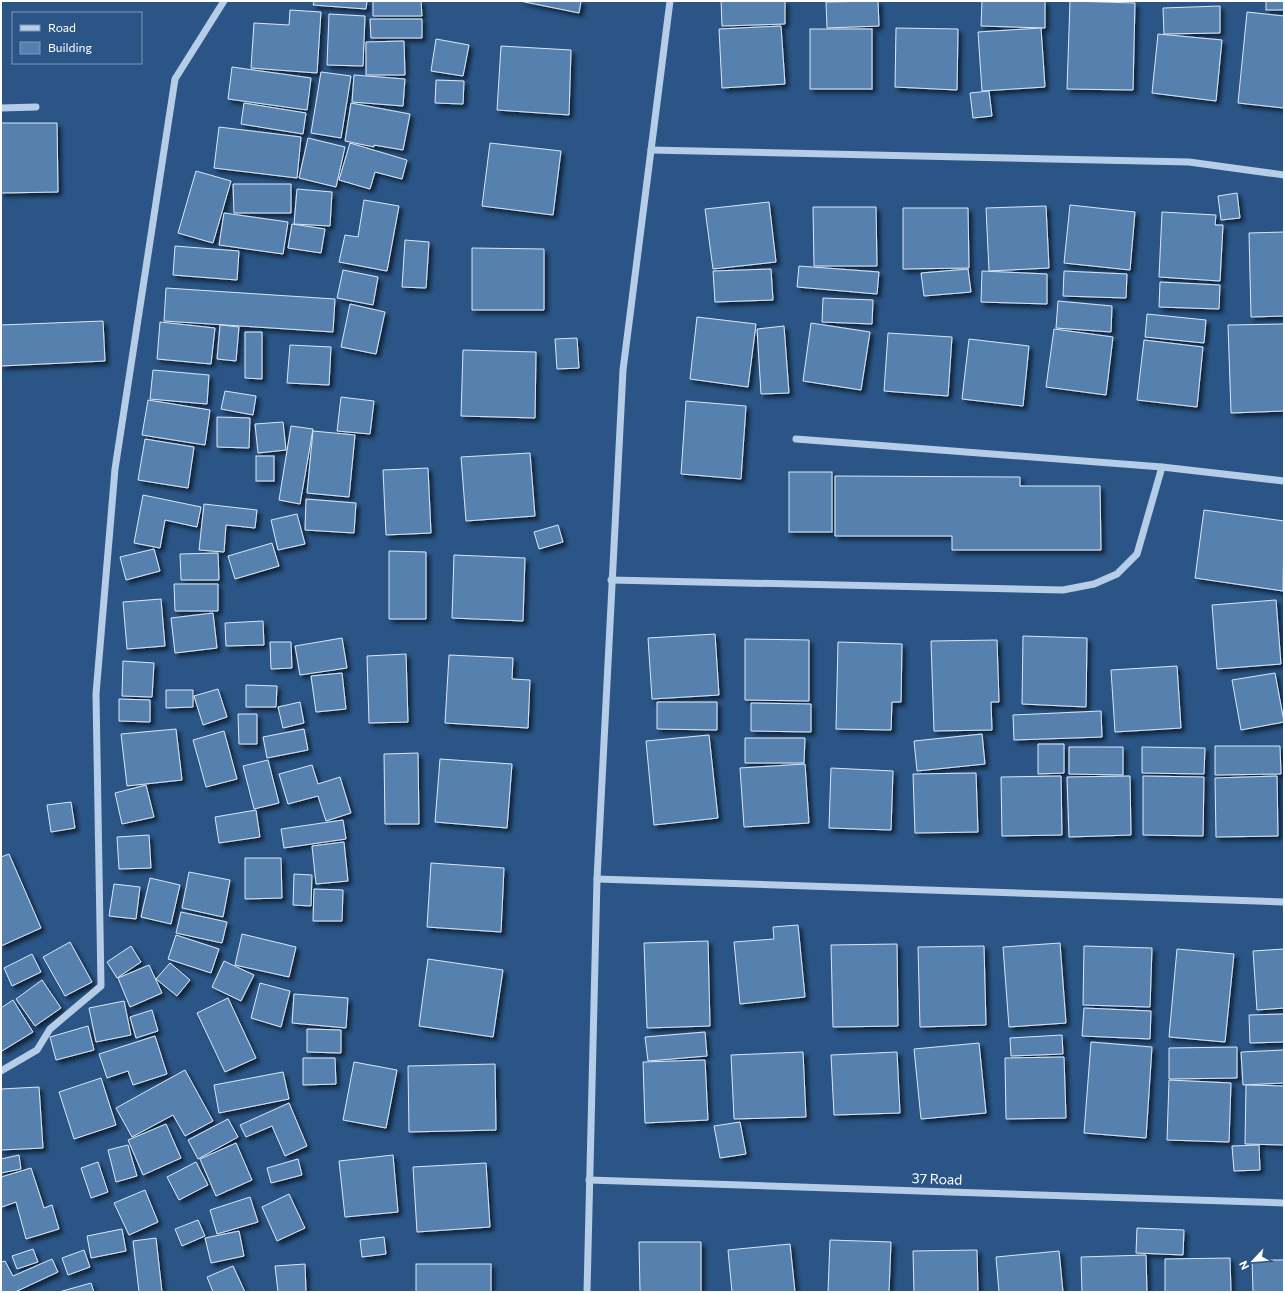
<svg xmlns="http://www.w3.org/2000/svg" width="1285" height="1293" font-family="Commissioner,sans-serif">
  <style>
    .building { fill: #5681af; stroke: #d9e7f6; filter: url(#shadow) }
    .lines { fill: none; stroke-linecap: round; stroke-linejoin: round }
    .minor { stroke: #b5cde7; stroke-width: 7 }
    .labels { text-anchor: middle; stroke-width: 4; stroke-linejoin: round; paint-order: stroke }
    .street-label { font-size: 14px; fill: #fff; stroke: #2a5586 }
  </style>
  <defs>
    <filter id="shadow"><feDropShadow dx="3.5" dy="3.5" stdDeviation="2" flood-color="#0009"/></filter>
  </defs>
  <rect width="100%" height="100%" fill="#2a5586"/>
  <g class="building">
    <polygon points="314,1 367,1 366,9 313,5"/>
    <polygon points="373,1 421,1 422,16 373,16"/>
    <polygon points="520,1 581,1 579,13"/>
    <polygon points="721,1 785,1 785,24 722,26"/>
    <polygon points="878,1 879,26 827,28 826,2"/>
    <polygon points="982,1 1045,1 1045,28 981,26"/>
    <polygon points="1070,1 1135,3 1133,90 1067,89"/>
    <rect x="1266" y="1" width="18" height="9"/>
    <polygon points="1220,6 1220,33 1164,34 1163,8"/>
    <polygon points="290,10 321,12 317,73 251,68 254,23 289,25"/>
    <polygon points="1247,12 1284,16 1284,108 1238,103"/>
    <polygon points="329,14 365,16 363,66 327,65"/>
    <polygon points="370,19 422,19 422,38 371,38"/>
    <polygon points="781,26 785,84 722,88 719,29"/>
    <polygon points="896,28 958,29 957,90 895,87"/>
    <polygon points="1041,28 1045,87 982,91 978,32"/>
    <rect x="810" y="29" width="62" height="60"/>
    <polygon points="1158,34 1222,40 1216,101 1152,93"/>
    <polygon points="436,39 469,45 463,76 431,71"/>
    <polygon points="404,41 405,75 366,75 366,42"/>
    <polygon points="501,46 571,50 569,115 497,110"/>
    <polygon points="232,67 311,78 307,110 228,99"/>
    <polygon points="321,72 351,76 341,138 311,133"/>
    <polygon points="354,75 405,79 403,106 352,102"/>
    <polygon points="436,80 464,81 463,104 435,103"/>
    <polygon points="989,91 992,116 973,118 970,93"/>
    <polygon points="244,103 306,113 303,134 241,124"/>
    <polygon points="351,103 410,114 403,150 374,145 374,147 345,141"/>
    <polygon points="1,123 57,123 58,192 1,193"/>
    <polygon points="219,127 301,137 297,178 214,168"/>
    <polygon points="308,138 345,147 336,187 299,178"/>
    <polygon points="350,143 407,160 402,179 375,172 370,189 339,180"/>
    <polygon points="490,143 561,151 553,215 482,206"/>
    <polygon points="196,171 231,181 213,243 178,233"/>
    <polygon points="233,184 291,184 291,213 234,213"/>
    <polygon points="297,189 332,192 330,226 294,224"/>
    <polygon points="1237,193 1240,218 1221,220 1218,196"/>
    <polygon points="364,200 399,206 387,271 339,262 345,235 358,237"/>
    <polygon points="769,202 776,262 713,269 705,209"/>
    <polygon points="1070,205 1135,212 1130,270 1064,263"/>
    <polygon points="1046,206 1049,268 989,271 986,208"/>
    <polygon points="813,207 876,207 877,266 814,266"/>
    <polygon points="903,208 968,208 969,268 903,269"/>
    <polygon points="1162,212 1216,215 1215,225 1223,225 1220,281 1159,277"/>
    <polygon points="224,213 288,222 283,254 219,245"/>
    <polygon points="292,224 325,229 321,253 288,248"/>
    <polygon points="1284,232 1284,316 1251,317 1249,233"/>
    <polygon points="405,240 429,242 426,288 402,287"/>
    <polygon points="175,246 239,251 237,280 173,275"/>
    <polygon points="472,248 544,249 544,310 472,310"/>
    <polygon points="799,266 879,272 877,294 797,287"/>
    <polygon points="771,269 773,300 715,302 713,271"/>
    <polygon points="968,269 971,292 924,296 921,273"/>
    <polygon points="343,270 378,277 373,305 337,298"/>
    <polygon points="982,271 1047,274 1047,304 981,302"/>
    <polygon points="1064,271 1127,274 1126,298 1063,296"/>
    <polygon points="1160,282 1220,285 1219,309 1159,307"/>
    <polygon points="166,288 335,299 333,332 164,321"/>
    <polygon points="823,298 873,300 872,324 822,322"/>
    <polygon points="1058,301 1112,306 1111,332 1056,328"/>
    <polygon points="350,304 385,312 376,354 341,347"/>
    <polygon points="1147,314 1206,320 1204,343 1145,337"/>
    <polygon points="697,317 756,324 748,387 690,379"/>
    <polygon points="103,321 105,361 1,366 1,325"/>
    <polygon points="160,322 215,328 211,364 157,359"/>
    <polygon points="811,323 870,332 861,390 803,381"/>
    <polygon points="1284,324 1284,411 1231,413 1228,325"/>
    <polygon points="220,325 239,327 236,361 217,359"/>
    <polygon points="784,326 789,393 761,394 757,329"/>
    <polygon points="1054,329 1113,337 1106,395 1046,387"/>
    <polygon points="245,332 262,332 262,379 245,378"/>
    <polygon points="888,333 952,337 948,396 884,391"/>
    <polygon points="577,338 579,368 557,369 555,339"/>
    <polygon points="969,339 1029,346 1023,406 962,399"/>
    <polygon points="1144,340 1203,347 1197,407 1137,400"/>
    <polygon points="290,345 331,347 329,385 287,383"/>
    <polygon points="463,350 536,352 535,418 461,416"/>
    <polygon points="153,370 209,375 207,404 150,399"/>
    <polygon points="225,391 256,396 253,415 221,409"/>
    <polygon points="341,397 374,401 370,434 337,431"/>
    <polygon points="148,400 210,410 205,445 142,435"/>
    <polygon points="686,401 746,406 741,479 681,474"/>
    <polygon points="217,417 250,418 249,448 217,447"/>
    <polygon points="283,422 286,450 258,453 255,424"/>
    <polygon points="291,426 313,429 300,504 279,500"/>
    <polygon points="313,431 355,435 349,497 307,493"/>
    <polygon points="145,439 194,447 188,488 138,480"/>
    <polygon points="530,453 535,516 466,521 461,457"/>
    <rect x="256" y="456" width="18" height="25"/>
    <polygon points="428,468 431,533 386,535 383,470"/>
    <rect x="789" y="472" width="43" height="60"/>
    <polygon points="835,476 1020,477 1020,486 1100,486 1101,550 952,550 952,536 835,536"/>
    <polygon points="143,495 201,507 197,527 165,520 160,548 134,543"/>
    <polygon points="306,499 356,503 354,533 305,530"/>
    <polygon points="204,504 257,510 255,528 226,525 224,552 199,550"/>
    <polygon points="1204,510 1284,521 1283,591 1195,578"/>
    <polygon points="297,514 305,544 278,550 271,520"/>
    <polygon points="558,525 563,542 539,549 534,532"/>
    <polygon points="272,543 279,566 235,579 228,556"/>
    <polygon points="154,549 160,571 126,580 120,557"/>
    <polygon points="389,551 426,552 426,619 389,619"/>
    <polygon points="218,553 219,580 181,580 180,554"/>
    <polygon points="454,555 525,558 523,621 452,618"/>
    <polygon points="174,584 218,584 218,611 175,611"/>
    <polygon points="161,599 165,646 127,649 123,602"/>
    <polygon points="1276,600 1281,664 1217,669 1212,605"/>
    <polygon points="213,613 217,648 175,653 171,618"/>
    <polygon points="263,621 264,645 226,646 225,623"/>
    <polygon points="715,634 719,695 652,699 648,638"/>
    <polygon points="1023,636 1087,638 1086,707 1022,704"/>
    <polygon points="342,638 347,668 300,675 295,646"/>
    <polygon points="745,639 809,640 809,701 745,700"/>
    <polygon points="997,640 999,702 991,702 992,730 934,731 931,641"/>
    <polygon points="270,642 291,642 292,668 271,669"/>
    <polygon points="838,642 902,644 901,702 892,702 891,730 836,729"/>
    <polygon points="406,654 408,722 369,723 367,656"/>
    <polygon points="449,655 513,658 512,679 530,680 528,728 445,723"/>
    <polygon points="123,661 154,663 152,697 122,696"/>
    <polygon points="1177,666 1181,728 1115,732 1111,670"/>
    <polygon points="342,673 346,709 316,712 311,676"/>
    <polygon points="1275,673 1284,722 1241,730 1232,680"/>
    <polygon points="246,685 277,686 276,707 246,707"/>
    <polygon points="218,689 227,717 203,725 194,696"/>
    <polygon points="166,690 193,690 193,707 166,708"/>
    <polygon points="119,699 150,700 150,722 119,721"/>
    <polygon points="300,702 304,723 283,728 278,707"/>
    <polygon points="657,702 717,702 717,730 657,729"/>
    <polygon points="751,703 811,704 811,732 751,731"/>
    <polygon points="1101,711 1102,737 1014,740 1013,715"/>
    <polygon points="238,714 257,714 257,744 239,744"/>
    <polygon points="176,729 182,780 127,786 121,734"/>
    <polygon points="304,729 308,750 267,758 263,737"/>
    <polygon points="224,731 237,779 206,787 193,740"/>
    <polygon points="982,734 985,764 917,771 914,741"/>
    <polygon points="709,735 718,818 654,825 646,741"/>
    <polygon points="745,738 805,738 804,763 745,763"/>
    <polygon points="1038,744 1064,744 1064,773 1038,774"/>
    <polygon points="1215,746 1280,746 1281,774 1215,775"/>
    <polygon points="1069,747 1123,747 1123,775 1069,774"/>
    <polygon points="1142,747 1205,748 1204,774 1142,773"/>
    <polygon points="418,753 419,824 385,824 384,754"/>
    <polygon points="440,759 512,764 507,828 435,822"/>
    <polygon points="268,760 279,803 254,809 243,766"/>
    <polygon points="805,764 809,823 744,827 740,768"/>
    <polygon points="312,765 318,784 340,777 351,813 326,821 318,796 288,804 279,774"/>
    <polygon points="831,768 893,771 891,830 829,828"/>
    <polygon points="976,773 978,832 915,833 913,774"/>
    <polygon points="1061,776 1062,835 1002,836 1001,777"/>
    <polygon points="1130,776 1131,835 1069,837 1067,777"/>
    <polygon points="1143,776 1204,777 1203,836 1143,835"/>
    <polygon points="1277,776 1278,836 1216,837 1215,778"/>
    <polygon points="146,785 154,817 122,824 115,793"/>
    <polygon points="71,802 75,828 51,832 47,805"/>
    <polygon points="256,810 260,837 219,843 215,817"/>
    <polygon points="343,820 346,839 284,848 281,829"/>
    <polygon points="149,835 151,868 119,869 117,837"/>
    <polygon points="344,842 348,881 316,884 312,846"/>
    <polygon points="9,854 41,928 1,946 1,857"/>
    <polygon points="245,858 281,858 282,898 245,899"/>
    <polygon points="431,863 504,868 501,932 427,927"/>
    <polygon points="189,872 230,880 223,917 182,908"/>
    <polygon points="294,874 312,875 311,906 293,905"/>
    <polygon points="150,878 180,885 171,924 141,917"/>
    <polygon points="114,884 140,887 136,919 109,916"/>
    <polygon points="314,889 343,890 342,921 313,921"/>
    <polygon points="181,912 227,922 222,943 176,933"/>
    <polygon points="798,925 805,997 740,1004 734,942 774,939 773,927"/>
    <polygon points="242,934 296,947 289,977 235,965"/>
    <polygon points="176,935 219,949 211,973 168,959"/>
    <polygon points="708,941 710,1026 647,1028 644,943"/>
    <polygon points="70,942 92,982 65,996 43,957"/>
    <polygon points="1060,943 1066,1023 1009,1027 1003,947"/>
    <polygon points="897,944 898,1026 833,1027 831,945"/>
    <polygon points="131,946 141,962 117,978 107,962"/>
    <polygon points="984,946 986,1025 920,1027 918,947"/>
    <polygon points="1084,946 1152,948 1150,1007 1083,1005"/>
    <polygon points="1177,949 1234,954 1225,1042 1169,1037"/>
    <polygon points="1284,949 1284,1008 1257,1010 1253,951"/>
    <polygon points="32,954 41,972 12,986 4,968"/>
    <polygon points="428,959 503,970 493,1037 419,1026"/>
    <polygon points="224,961 254,975 241,1001 212,987"/>
    <polygon points="170,963 190,980 177,996 156,979"/>
    <polygon points="149,965 162,993 130,1007 118,978"/>
    <polygon points="42,980 61,1008 35,1026 16,999"/>
    <polygon points="260,983 290,991 281,1027 251,1018"/>
    <polygon points="294,994 348,998 346,1028 292,1023"/>
    <polygon points="228,998 256,1058 225,1072 197,1013"/>
    <polygon points="13,1000 33,1032 2,1051 1,1049 1,1008"/>
    <polygon points="124,1001 131,1035 96,1042 89,1008"/>
    <polygon points="1084,1008 1151,1011 1150,1039 1082,1036"/>
    <polygon points="152,1010 158,1031 136,1038 130,1017"/>
    <polygon points="1284,1014 1284,1042 1250,1043 1249,1015"/>
    <polygon points="88,1026 94,1050 56,1060 50,1037"/>
    <polygon points="307,1029 341,1030 341,1053 307,1052"/>
    <polygon points="705,1032 707,1056 648,1061 645,1037"/>
    <polygon points="1062,1035 1063,1054 1011,1056 1010,1038"/>
    <polygon points="155,1036 167,1074 133,1085 128,1071 107,1078 99,1054"/>
    <polygon points="1091,1042 1152,1047 1146,1138 1084,1133"/>
    <polygon points="979,1043 986,1113 921,1119 914,1049"/>
    <polygon points="1237,1047 1237,1078 1169,1079 1169,1048"/>
    <polygon points="1284,1050 1284,1083 1243,1085 1241,1052"/>
    <polygon points="803,1052 806,1117 734,1119 731,1055"/>
    <polygon points="897,1052 900,1113 834,1115 831,1055"/>
    <polygon points="1064,1057 1066,1118 1006,1119 1005,1058"/>
    <polygon points="303,1058 335,1058 336,1084 303,1085"/>
    <polygon points="705,1060 708,1120 645,1123 643,1062"/>
    <polygon points="354,1062 397,1070 386,1128 343,1120"/>
    <polygon points="495,1064 496,1130 409,1132 408,1066"/>
    <polygon points="185,1070 213,1121 185,1136 173,1115 132,1137 116,1108"/>
    <polygon points="283,1072 289,1099 219,1113 214,1085"/>
    <polygon points="101,1078 116,1125 74,1139 59,1092"/>
    <polygon points="1169,1080 1231,1083 1229,1142 1167,1140"/>
    <polygon points="1246,1085 1284,1086 1284,1145 1245,1144"/>
    <polygon points="39,1087 43,1148 1,1150 1,1089"/>
    <polygon points="289,1103 307,1146 285,1156 272,1126 246,1137 240,1125"/>
    <polygon points="228,1119 238,1137 198,1159 188,1140"/>
    <polygon points="740,1122 746,1154 720,1158 714,1126"/>
    <polygon points="166,1124 181,1158 143,1175 128,1140"/>
    <polygon points="236,1143 252,1180 216,1196 200,1159"/>
    <polygon points="128,1145 137,1176 116,1182 108,1150"/>
    <polygon points="1259,1145 1260,1170 1234,1171 1232,1146"/>
    <polygon points="19,1155 21,1169 1,1173 1,1159"/>
    <polygon points="393,1155 398,1212 345,1217 339,1161"/>
    <polygon points="298,1159 302,1175 271,1183 267,1168"/>
    <polygon points="98,1162 108,1192 91,1198 81,1168"/>
    <polygon points="196,1162 208,1185 179,1200 167,1177"/>
    <polygon points="486,1163 490,1227 417,1232 413,1167"/>
    <polygon points="31,1168 44,1208 52,1205 59,1229 26,1239 16,1202 2,1207 1,1202 1,1177"/>
    <polygon points="145,1190 158,1222 129,1235 114,1203"/>
    <polygon points="289,1194 305,1228 277,1241 262,1207"/>
    <polygon points="250,1197 258,1222 217,1234 210,1210"/>
    <polygon points="198,1220 205,1236 182,1246 175,1229"/>
    <polygon points="1137,1228 1184,1230 1183,1255 1136,1253"/>
    <polygon points="122,1229 126,1251 91,1258 87,1236"/>
    <polygon points="239,1231 244,1256 211,1263 205,1238"/>
    <polygon points="384,1237 386,1254 362,1257 360,1240"/>
    <polygon points="156,1238 162,1292 139,1292 133,1241"/>
    <polygon points="830,1240 891,1242 889,1292 828,1292"/>
    <polygon points="639,1242 701,1242 701,1292 640,1292"/>
    <polygon points="790,1244 795,1292 732,1292 728,1250"/>
    <polygon points="33,1249 38,1262 17,1269 12,1256"/>
    <polygon points="84,1250 90,1267 68,1275 62,1258"/>
    <polygon points="977,1250 978,1292 914,1292 913,1251"/>
    <polygon points="1059,1251 1063,1292 999,1292 996,1257"/>
    <polygon points="1146,1255 1147,1292 1082,1292 1081,1257"/>
    <polygon points="1230,1258 1231,1292 1165,1292 1165,1259"/>
    <polygon points="52,1259 58,1272 15,1292 1,1292 1,1262 5,1261 13,1276"/>
    <polygon points="1252,1260 1284,1260 1284,1292 1253,1292"/>
    <polygon points="305,1264 306,1292 278,1292 275,1266"/>
    <rect x="416" y="1264" width="75" height="28"/>
    <polygon points="233,1266 245,1292 213,1292 207,1277"/>
    <polygon points="91,1283 94,1292 59,1292"/>
  </g>
  <g class="lines">
    <g class="minor">
      <polyline points="1,108 36,107"/>
      <polyline points="651,150 1189,162 1284,175"/>
      <polyline points="796,439 1162,467 1284,481"/>
      <polyline points="611,580 1063,590 1094,584 1117,574 1137,554 1162,467"/>
      <polyline points="597,879 1284,902"/>
      <polyline points="1,1071 37,1050 50,1029 101,986 96,694 115,469 175,79 224,1"/>
      <polyline points="589,1180 1284,1203"/>
      <polyline points="587,1292 597,879 623,370 670,1"/>
    </g>
  </g>
  <g class="labels">
    <g class="street-label">
      <text transform="translate(937 1179) rotate(2)" y="5">37 Road</text>
    </g>
  </g>
  <rect width="1285" height="1293" fill="none" stroke="#ffffff" stroke-width="4"/>
  <rect x="12" y="12" width="130" height="52" fill="#2a5586" stroke="#7f99b6"/>
  <rect x="20" y="25" width="20" height="6" fill="#b5cde7" stroke="#7f99b6"/>
  <text x="48" y="32" font-size="12" fill="#ffffff">Road</text>
  <rect x="20" y="42" width="20" height="12" fill="#5681af" stroke="#7f99b6"/>
  <text x="48" y="52" font-size="12" fill="#ffffff">Building</text>
  <g transform="translate(1253 1261) rotate(244)" stroke="#2a5586" stroke-width="3" paint-order="stroke">
  <path d="M0-3L7 15L0 10L-7 15Z" fill="#ffffff"/>
  <text y="-6" font-size="11" font-weight="bold" text-anchor="middle" fill="#ffffff">N</text>
  </g>
</svg>
